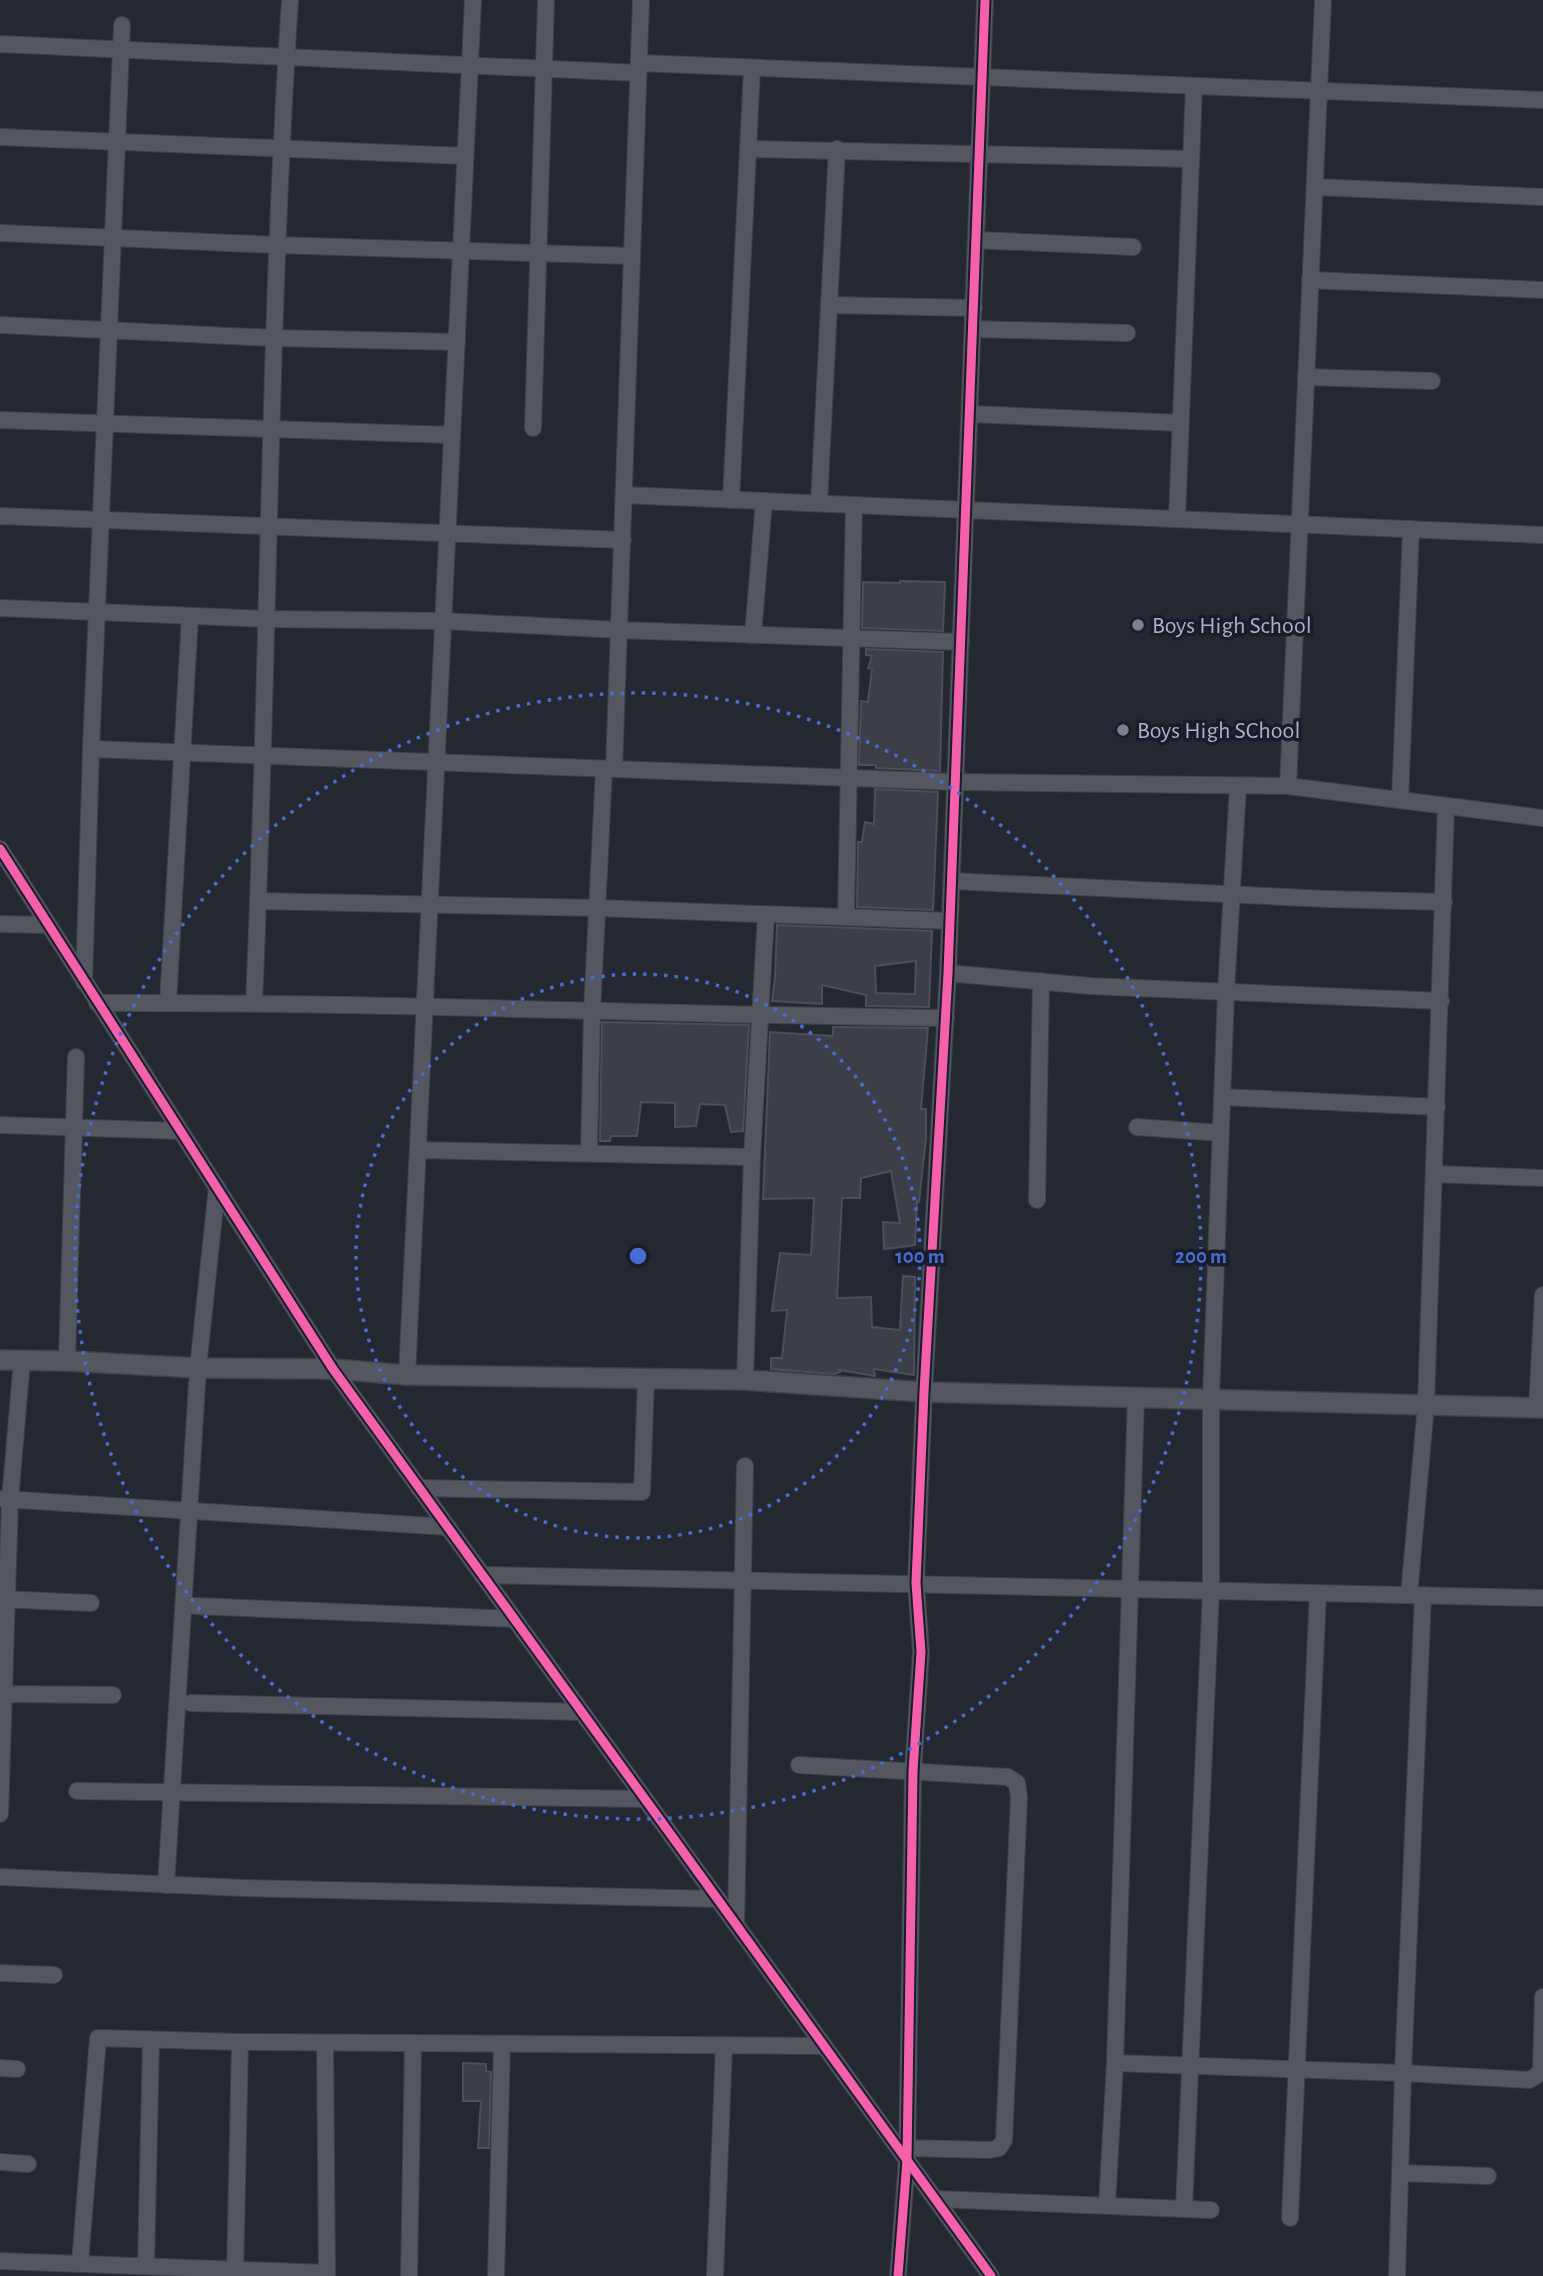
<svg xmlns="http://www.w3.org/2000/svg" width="1543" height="2276" font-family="'Alegreya Sans',sans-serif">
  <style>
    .building { fill: #3c3f48; stroke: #4b4f5a; stroke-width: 2; fill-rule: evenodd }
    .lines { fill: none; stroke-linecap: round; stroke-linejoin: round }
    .minor-casing { stroke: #40424a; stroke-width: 18 }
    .tertiary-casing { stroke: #40424a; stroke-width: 22 }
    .minor { stroke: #545660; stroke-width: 16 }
    .tertiary { stroke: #545660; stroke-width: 19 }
    .cycleway-casing { stroke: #181c2b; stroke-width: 13 }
    .cycleway { stroke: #f560ab; stroke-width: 9 }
    .ring { fill: none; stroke: #486cd2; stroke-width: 3.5; stroke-dasharray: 3.5 7 }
    .poi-dot { fill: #7c8191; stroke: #181c2b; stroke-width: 2.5 }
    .labels { text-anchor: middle; stroke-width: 7; stroke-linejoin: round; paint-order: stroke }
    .poi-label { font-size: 24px; fill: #acb1c4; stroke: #181c2b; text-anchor: start }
    .centre { fill: #486cd2; stroke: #181c2b; stroke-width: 3.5 }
    .ring-label { font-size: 21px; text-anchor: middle; font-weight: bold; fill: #486cd2; stroke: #181c2b; stroke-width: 7; stroke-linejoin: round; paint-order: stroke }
  </style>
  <rect width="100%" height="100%" fill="#242831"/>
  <g class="building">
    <polygon points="900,581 945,582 943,631 862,628 863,582 900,583"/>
    <polygon points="866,649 943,652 940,771 876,768 876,765 859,765 861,701 868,702 872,669 868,668 872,656 866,655"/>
    <polygon points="875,789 938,792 933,910 857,907 858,842 862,842 865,822 874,824"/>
    <path d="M777 925 932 931 929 1007 866 1006V995L822 985V1004L772 1001 775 977ZM916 961 915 994 876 993 875 966Z"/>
    <polygon points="602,1022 749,1025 743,1131 731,1132 725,1105 700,1104 696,1126 675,1127 675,1103 641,1102 637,1136 611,1136 610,1141 600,1141"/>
    <polygon points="833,1027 928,1028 921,1109 926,1109 926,1138 919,1202 917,1201 915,1245 884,1249 883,1222 900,1223 891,1171 861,1178 860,1198 842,1198 837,1298 871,1297 872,1327 900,1330 903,1276 915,1277 914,1375 874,1369 875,1376 839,1370 840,1372 833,1374 771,1369 771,1358 782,1358 787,1310 772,1311 780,1253 811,1255 814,1198 763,1199 770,1032 833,1036"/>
    <polygon points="463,2063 486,2064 486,2071 491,2072 489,2148 478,2148 481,2101 463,2101"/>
  </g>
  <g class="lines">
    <defs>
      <g id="minor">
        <polyline points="0,44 638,73"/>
        <polyline points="639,63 1543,100"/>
        <polyline points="0,137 465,156"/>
        <polyline points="748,149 1191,159"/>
        <polyline points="1315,187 1543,197"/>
        <polyline points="0,233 276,245 632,256"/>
        <polyline points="976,240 1133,247"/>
        <polyline points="1310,280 1543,290"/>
        <polyline points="829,305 974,308"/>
        <polyline points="0,325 274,338 457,342"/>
        <polyline points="973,329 1127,333"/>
        <polyline points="1306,377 1432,381"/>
        <polyline points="970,414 1180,423"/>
        <polyline points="0,420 452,435"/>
        <polyline points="533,428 546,0"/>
        <polyline points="624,495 1543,535"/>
        <polyline points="731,500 752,68"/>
        <polyline points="819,503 837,149"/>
        <polyline points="0,516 623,540"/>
        <polyline points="1177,519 1194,86"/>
        <polyline points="0,608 267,619 443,621 619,630 961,642"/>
        <polyline points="753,635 764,501"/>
        <polyline points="91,749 956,782 1288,786 1543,818"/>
        <polyline points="614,769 641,0"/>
        <polyline points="1288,786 1323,0"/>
        <polyline points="1400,800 1411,529"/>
        <polyline points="0,849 333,1369 991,2276"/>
        <polyline points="952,881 1328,899 1444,902"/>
        <polyline points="258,901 598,908 950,921"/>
        <polyline points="846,917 854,505"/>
        <polyline points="0,924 48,925"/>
        <polyline points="948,973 1090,986 1441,1001"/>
        <polyline points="84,982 91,749 122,25"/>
        <path d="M254 1002C269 668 268 334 290 0"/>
        <path d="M97 1003C380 1002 663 1015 946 1018"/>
        <polyline points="168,1003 190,616"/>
        <polyline points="1222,1097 1437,1107"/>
        <polyline points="0,1125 180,1131"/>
        <polyline points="1137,1127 1221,1133"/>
        <polyline points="418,1150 752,1157"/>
        <polyline points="589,1153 592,1012 604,769"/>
        <polyline points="1434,1174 1543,1178"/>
        <polyline points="1037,1200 1041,981"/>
        <polyline points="67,1361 76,1057"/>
        <polyline points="407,1375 473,0"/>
        <polyline points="745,1380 752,1157 766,914"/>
        <polyline points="1537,1408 1543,1295"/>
        <polyline points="419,1488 642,1492 646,1378"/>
        <polyline points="3,1499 448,1527"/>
        <polyline points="482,1575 1543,1598"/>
        <polyline points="1409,1595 1426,1404 1446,806"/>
        <polyline points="0,1599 91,1603"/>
        <polyline points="195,1606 514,1619"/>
        <polyline points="0,1694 113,1695"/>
        <polyline points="191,1703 582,1712"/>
        <polyline points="799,1765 1008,1777 1017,1783 1019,1797 1004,2140 999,2148 990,2150 907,2148"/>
        <polyline points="77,1791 645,1799"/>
        <polyline points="0,1814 10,1500 22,1360"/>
        <polyline points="0,1877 244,1888 718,1899"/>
        <polyline points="166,1885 198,1368 217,1187"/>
        <polyline points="736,1924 745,1466"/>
        <polyline points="0,1973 54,1975"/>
        <polyline points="240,2042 824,2046"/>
        <polyline points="325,2043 327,2273"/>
        <polyline points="1115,2063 1403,2073 1529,2080 1536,2076 1541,2070 1543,1997"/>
        <polyline points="0,2068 17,2069"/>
        <polyline points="0,2162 28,2164"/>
        <polyline points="1400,2173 1488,2176"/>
        <polyline points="935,2199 1211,2210"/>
        <polyline points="1107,2204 1115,2063 1136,1397"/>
        <polyline points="1184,2208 1211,1590 1211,1398 1226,992 1238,786"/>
        <polyline points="1290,2218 1318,1593"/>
        <polyline points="0,2261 327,2273 327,2276"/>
        <polyline points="80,2263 98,2038 240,2042 235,2276"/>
        <polyline points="146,2265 151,2040"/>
        <polyline points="409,2276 413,2044"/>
        <polyline points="496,2276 502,2044"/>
        <polyline points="715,2276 724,2045"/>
        <polyline points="898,2276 907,2160 913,1771 921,1652 916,1583 924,1392 948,973 985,0"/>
        <polyline points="1397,2276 1403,2073 1423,1595"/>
      </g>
      <polyline id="tertiary" points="0,1360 67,1361 198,1368 333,1369 407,1375 745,1380 924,1392 1543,1408"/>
    </defs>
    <use href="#minor" class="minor-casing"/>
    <use href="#tertiary" class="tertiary-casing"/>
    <use href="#minor" class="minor"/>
    <use href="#tertiary" class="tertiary"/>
    <defs>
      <g id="cycleway">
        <polyline points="0,849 333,1369 991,2276"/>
        <polyline points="898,2276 907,2160 913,1771 921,1652 916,1583 924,1392 948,973 985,0"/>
      </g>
    </defs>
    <use href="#cycleway" class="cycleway-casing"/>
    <use href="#cycleway" class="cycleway"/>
  </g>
  <g class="ring">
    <circle cx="638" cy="1256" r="282"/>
    <circle cx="638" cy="1256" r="563"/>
  </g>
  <g class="poi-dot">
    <circle cx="1138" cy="625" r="7"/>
    <circle cx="1123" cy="730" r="7"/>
  </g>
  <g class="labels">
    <g class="poi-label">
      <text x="1152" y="633">Boys High School</text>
      <text x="1137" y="738">Boys High SChool</text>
    </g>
  </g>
  <circle cx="638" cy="1256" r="10" class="centre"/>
  <g class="ring-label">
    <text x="920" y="1263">100 m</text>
    <text x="1201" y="1263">200 m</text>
  </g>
</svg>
